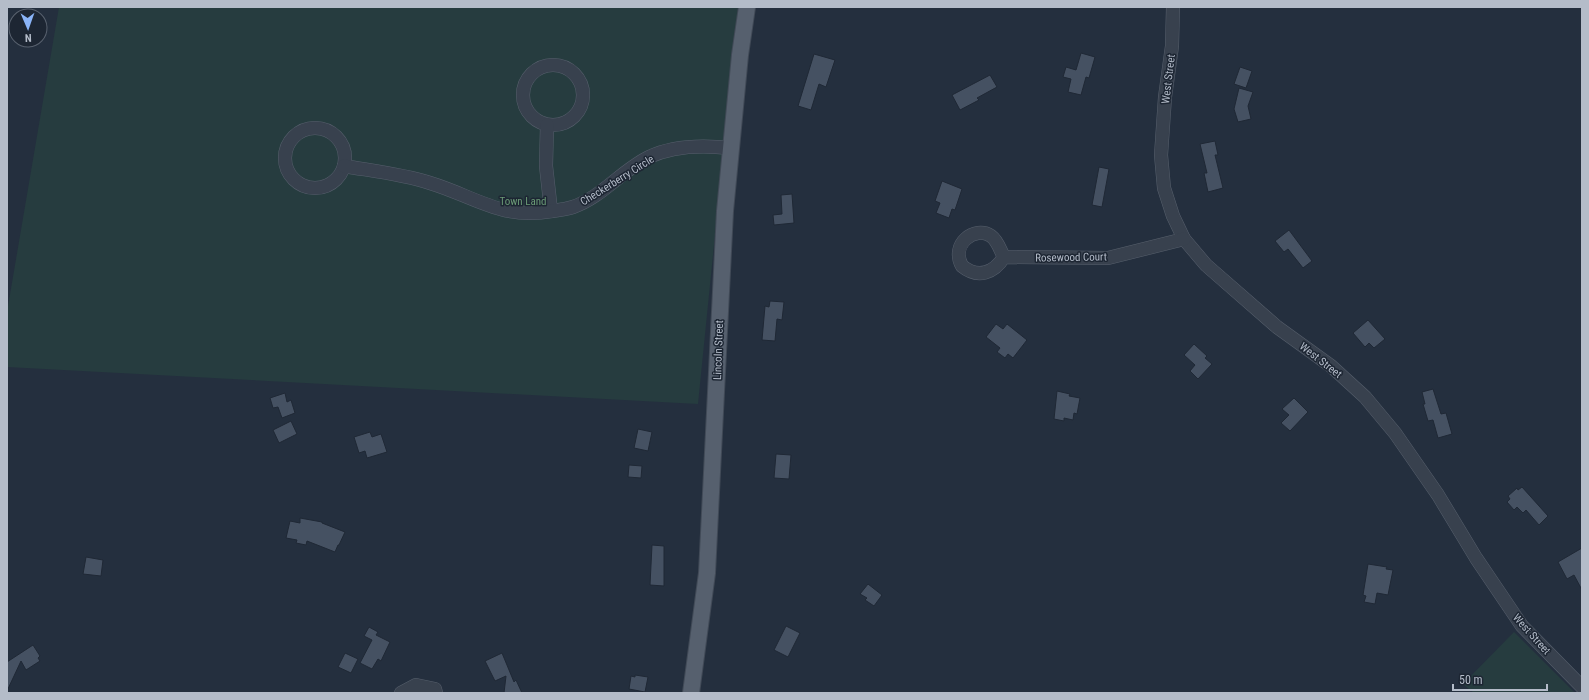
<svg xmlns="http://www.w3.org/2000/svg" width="1589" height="700" font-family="'Roboto Condensed',sans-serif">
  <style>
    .green { fill: #263c3f }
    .building { fill: #455162; stroke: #1f2835 }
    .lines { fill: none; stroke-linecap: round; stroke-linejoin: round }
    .minor-casing { stroke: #565f6c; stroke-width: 14 }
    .major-casing { stroke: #414a57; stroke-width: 18 }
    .minor { stroke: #38414e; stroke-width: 13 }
    .major { stroke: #56606e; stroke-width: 16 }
    .labels { text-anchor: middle; stroke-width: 3; stroke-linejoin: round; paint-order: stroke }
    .street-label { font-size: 11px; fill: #b4bcc9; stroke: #1d2633 }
    .park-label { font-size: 11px; fill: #6b9a76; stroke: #1d2633 }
  </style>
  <rect width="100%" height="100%" fill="#242f3e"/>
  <g class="green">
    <polygon points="59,7 738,7 698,404 7,367 7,312"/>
    <polygon points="1514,632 1575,693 1474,693 1463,684"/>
  </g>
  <g class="building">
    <polygon points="1081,53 1095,57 1089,78 1086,77 1081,95 1068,92 1071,79 1063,77 1066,67 1076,70"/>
    <polygon points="814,54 835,60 826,87 819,84 811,110 798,106"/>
    <polygon points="1240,67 1252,71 1246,88 1234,84"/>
    <polygon points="990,75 997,87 977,98 979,100 960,110 952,95"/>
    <polygon points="1239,88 1253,92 1248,106 1251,119 1238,122 1234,109"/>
    <polygon points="1215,141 1218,155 1215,155 1223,188 1208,192 1204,173 1207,173 1200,144"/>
    <polygon points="1099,167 1109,169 1102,207 1092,205"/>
    <polygon points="942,181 962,189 955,210 952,209 949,218 936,213 940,203 935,201"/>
    <polygon points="792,194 794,223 774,225 773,215 782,214 781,195"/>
    <polygon points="1289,230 1312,261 1303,268 1288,249 1284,252 1275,241"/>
    <polygon points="770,301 784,302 782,320 777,319 775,341 762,340 765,306 769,307"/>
    <polygon points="1368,320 1385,339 1374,348 1369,343 1365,347 1353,333"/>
    <polygon points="996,324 1003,329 1007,324 1027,340 1013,358 1008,354 1005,358 997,352 1000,348 986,337"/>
    <polygon points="1194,344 1207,356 1205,358 1212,364 1198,379 1190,371 1195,365 1184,355"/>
    <polygon points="1433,389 1441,414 1446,413 1452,434 1438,438 1433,420 1428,421 1423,404 1425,404 1422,392"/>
    <polygon points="1057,391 1070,394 1069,396 1080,398 1077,414 1074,413 1073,420 1064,418 1064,421 1054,419"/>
    <polygon points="285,393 287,402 291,400 295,413 282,418 278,407 273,408 270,398"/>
    <polygon points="1294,398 1308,412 1290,431 1281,423 1289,415 1282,409"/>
    <polygon points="291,421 297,434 279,443 273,430"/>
    <polygon points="638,429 652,432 648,451 634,448"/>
    <polygon points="370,432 372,437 381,434 387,452 367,458 365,451 359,453 354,437"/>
    <polygon points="776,454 791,455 789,479 774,478"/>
    <polygon points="629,465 642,466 641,478 628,477"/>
    <polygon points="1522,487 1548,516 1539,525 1526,510 1523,513 1517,507 1514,510 1507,502 1510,499 1508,496 1517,488 1518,490"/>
    <polygon points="300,518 322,522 322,523 345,532 339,545 338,545 335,552 307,541 306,545 296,543 297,540 286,538 290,521 300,523"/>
    <polygon points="652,545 664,546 664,586 650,585"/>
    <polygon points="1582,548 1582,590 1574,575 1567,579 1558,562"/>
    <polygon points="86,557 103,560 101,576 83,574"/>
    <polygon points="1368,564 1387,567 1386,569 1393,570 1388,595 1377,593 1375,604 1364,602 1366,596 1363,595"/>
    <polygon points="868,584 882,595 874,606 865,600 867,598 860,594"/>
    <polygon points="786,626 800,633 788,657 774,650"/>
    <polygon points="369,627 378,632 376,635 390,642 381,661 378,659 372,669 360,663 372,640 364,636"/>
    <polygon points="33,645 40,656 38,658 40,661 26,670 21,661 7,691 7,662"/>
    <polygon points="345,653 358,659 351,673 338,667"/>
    <polygon points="502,653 514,682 516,680 522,693 504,693 506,676 495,681 485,661"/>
    <polygon points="635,675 648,677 645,692 629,689 631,676 635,677"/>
  </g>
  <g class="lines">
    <defs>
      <g id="minor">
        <polyline points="1173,7 1172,46 1165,97 1161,155 1164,188 1173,216 1184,239 1206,265 1277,327 1331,366 1365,397 1395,433 1438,495 1476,558 1522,626 1582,687"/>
        <circle cx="553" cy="95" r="30"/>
        <polyline points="547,125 546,166 551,211"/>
        <circle cx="315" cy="158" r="30"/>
        <path d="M344 166C373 171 402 174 430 183 476 197 501 220 552 211 559 210 567 209 573 207 602 197 622 170 649 157 674 145 703 145 730 148"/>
        <path d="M1004 257C994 273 978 279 962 266 950 244 975 225 991 236 998 241 1000 250 1004 257L1108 258 1184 239"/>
        <polyline points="401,693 416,685 435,689 436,693"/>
      </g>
      <polyline id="major" points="691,693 707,573 725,211 740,55 747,7"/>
    </defs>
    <use href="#minor" class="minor-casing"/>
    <use href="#major" class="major-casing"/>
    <use href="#minor" class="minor"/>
    <use href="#major" class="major"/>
  </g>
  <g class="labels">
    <g class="street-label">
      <text transform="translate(1168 79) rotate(-83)" y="4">West Street</text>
      <text transform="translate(617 180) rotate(-32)" y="4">Checkerberry Circle</text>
      <text transform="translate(1071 257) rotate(-1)" y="4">Rosewood Court</text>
      <text transform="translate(718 350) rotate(-88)" y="4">Lincoln Street</text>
      <text transform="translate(1321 360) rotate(38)" y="4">West Street</text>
      <text transform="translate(1532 634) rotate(48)" y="4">West Street</text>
    </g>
    <g class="park-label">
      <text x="523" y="205">Town Land</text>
    </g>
  </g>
  <rect width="1589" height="700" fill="none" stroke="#b4bcc9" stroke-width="16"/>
  <g transform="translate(28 28) rotate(178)"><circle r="19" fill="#1d2633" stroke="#59626f"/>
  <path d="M0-3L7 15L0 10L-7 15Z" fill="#8ab4f8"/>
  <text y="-6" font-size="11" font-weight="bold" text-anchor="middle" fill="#b4bcc9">N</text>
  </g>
  <path d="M1453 684v6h94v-6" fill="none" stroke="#b4bcc9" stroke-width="2"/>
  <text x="1459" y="684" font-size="12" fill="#b4bcc9" stroke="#1d2633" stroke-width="3" paint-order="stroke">50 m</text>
</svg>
